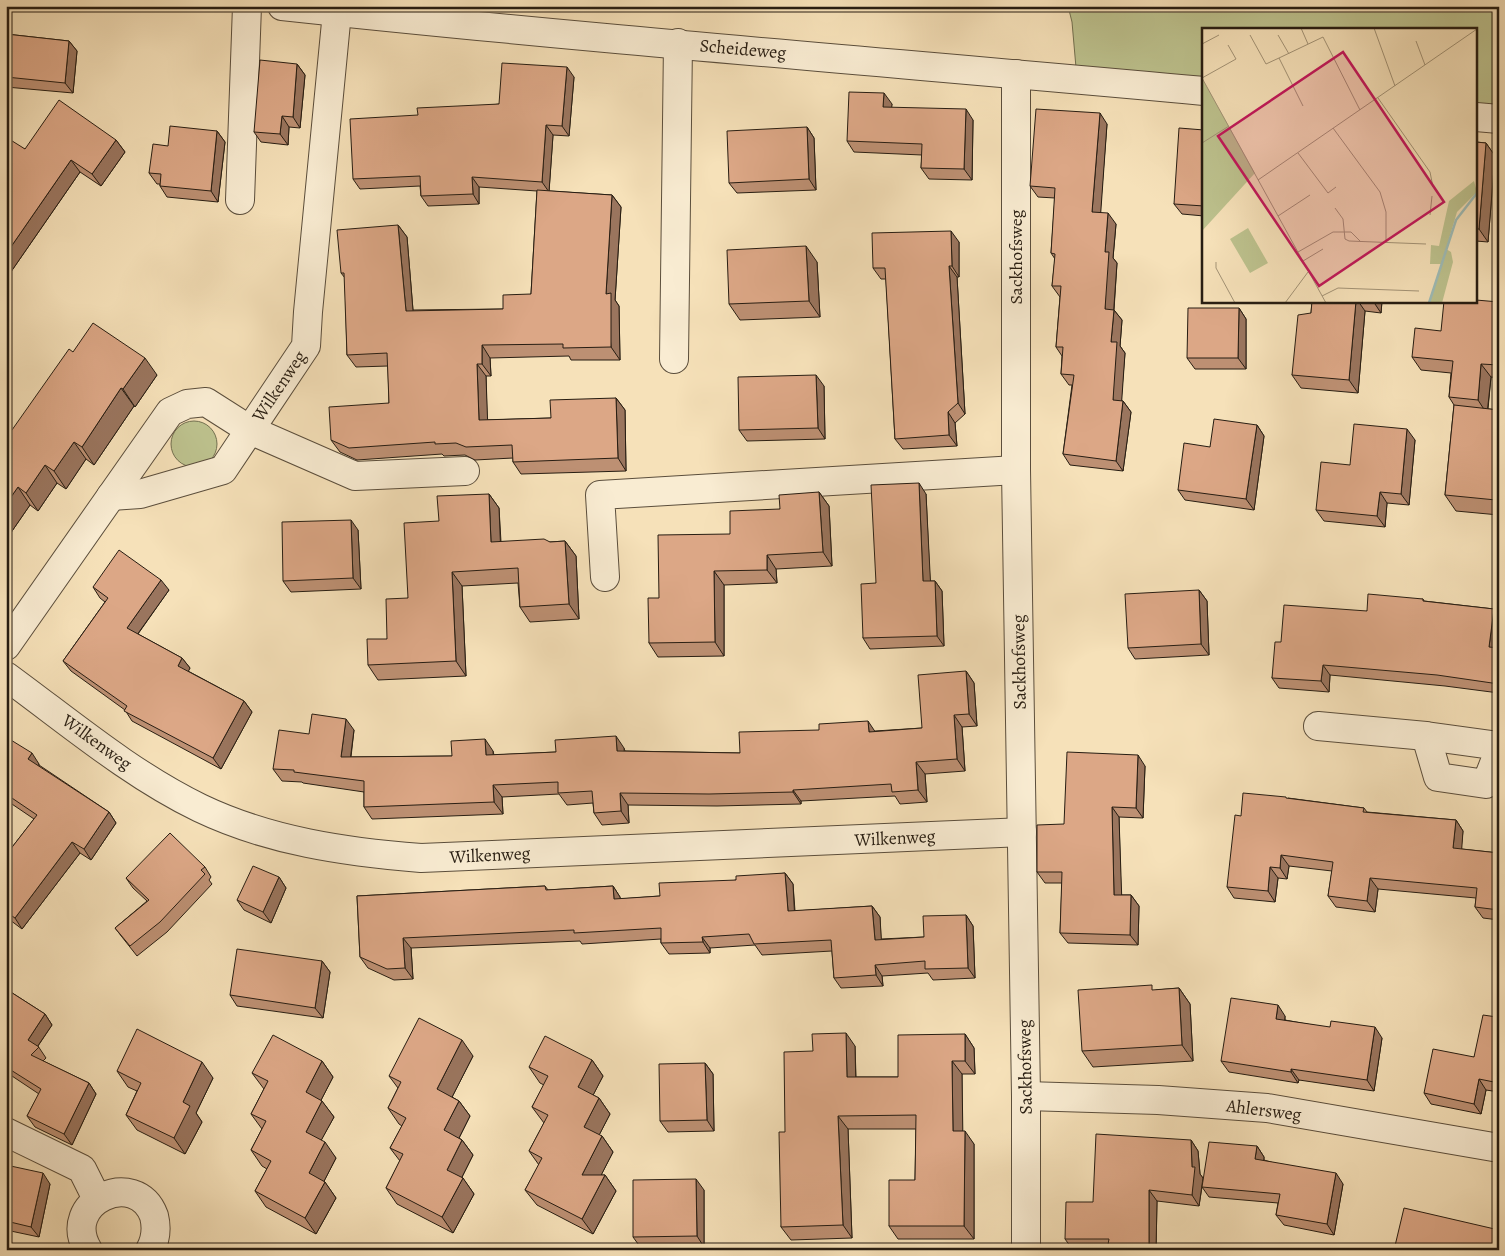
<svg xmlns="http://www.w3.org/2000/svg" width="1505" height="1256" font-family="Alegreya,serif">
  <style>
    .green { fill: #bdc28e; stroke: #727050 }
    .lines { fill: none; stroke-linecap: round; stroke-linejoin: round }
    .minor-casing { stroke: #5b4e3c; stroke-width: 30 }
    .minor { stroke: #f9ecd2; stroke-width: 28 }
    .wall { fill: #bd9073; stroke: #271d12 }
    .shaded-wall { fill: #9a755e; stroke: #271d12 }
    .building { fill: #dca786; stroke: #271d12 }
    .labels { text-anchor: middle; stroke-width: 4.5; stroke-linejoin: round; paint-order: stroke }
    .street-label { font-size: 18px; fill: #271d12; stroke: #f9ecd2 }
    .inset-river { fill: none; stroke: #9ebcb7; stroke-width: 2.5 }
    .inset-road { fill: none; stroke: #a39376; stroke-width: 1 }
    .view { fill: #c2185b; fill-opacity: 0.15; stroke: #c2185b; stroke-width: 2.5 }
    .inset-edge { fill: none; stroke: #271d12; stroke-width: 2.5 }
  </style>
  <rect width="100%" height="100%" fill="#f6e1b9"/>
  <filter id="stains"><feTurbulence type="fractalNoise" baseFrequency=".004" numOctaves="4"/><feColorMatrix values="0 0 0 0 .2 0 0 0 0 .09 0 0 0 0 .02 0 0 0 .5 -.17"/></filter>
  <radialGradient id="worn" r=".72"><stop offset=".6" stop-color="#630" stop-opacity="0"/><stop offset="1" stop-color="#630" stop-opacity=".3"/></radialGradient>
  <g class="green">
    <polygon points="1068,6 1499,6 1499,119 1476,117 1476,29 1204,29 1204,91 1077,79 1072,22"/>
    <circle cx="194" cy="444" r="23"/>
  </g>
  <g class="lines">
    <defs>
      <g id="minor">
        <path d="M282 6C589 39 896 63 1204 91"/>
        <polyline points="1016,74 1016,470 1026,1096 1026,1250"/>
        <polyline points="1476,117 1499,119"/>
        <polyline points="240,200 247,6"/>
        <polyline points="674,359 678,43"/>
        <polyline points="111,496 140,494 223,470 306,346 308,312 337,12"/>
        <polyline points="605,577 600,495 1016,470"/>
        <polyline points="6,646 170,412 187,404 206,402 250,430 355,476 465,471"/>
        <path d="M6 676C69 722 130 774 200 808 269 841 345 852 421 858L1022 832"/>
        <polyline points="1318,726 1426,736 1499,746"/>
        <polyline points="1426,736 1438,777 1486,784 1499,751"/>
        <polyline points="1026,1096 1158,1100 1267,1108 1499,1148"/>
        <polyline points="6,1132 82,1169 97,1199"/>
        <path d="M88 1250C59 1202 136 1167 154 1216 157 1228 156 1239 150 1250"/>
      </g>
    </defs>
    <use href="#minor" class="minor-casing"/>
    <use href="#minor" class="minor"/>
  </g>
  <g class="wall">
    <polygon points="6,34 69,41 77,51 73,93 6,87"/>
    <polygon points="297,64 305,75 300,128 289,127 288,145 261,142 254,132"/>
    <polygon points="574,77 569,136 553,135 549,191 612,195 621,207 615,300 619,306 620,360 571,360 569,356 490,358 491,376 486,376 487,420 551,418 616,398 625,410 626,471 521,474 513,462 513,458 475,460 465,455 444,456 442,454 357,460 340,452 331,440 389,403 388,366 356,367 347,355 345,278 341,273 398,225 407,237 413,310 503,309 531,294 537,191 479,187 479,204 428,206 421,196 420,186 360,189 353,179 418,115 499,104"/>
    <polygon points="892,104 891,108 973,120 972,180 929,179 921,168 922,155 854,152 847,141"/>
    <polygon points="1107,124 1100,213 1116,224 1113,258 1117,263 1114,310 1122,320 1120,346 1125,353 1121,401 1123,401 1131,412 1123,471 1070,465 1063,454 1072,385 1069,385 1061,374 1062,356 1056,347 1060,297 1052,286 1055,259 1051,253 1055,198 1038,197 1030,186"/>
    <polygon points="807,127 814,138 816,190 737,193 729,183"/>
    <polygon points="1204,130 1204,216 1182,214 1174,204"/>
    <polygon points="217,131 225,142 218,202 167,197 160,186 160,184 157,184 149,173 168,146"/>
    <polygon points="116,140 125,152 101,186 80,172 6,279 6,143 25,149"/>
    <polygon points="1476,142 1486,143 1495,156 1488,242 1476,241"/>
    <polygon points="959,242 959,277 957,277 965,414 955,423 957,446 903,449 895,439 886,279 881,279 873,268"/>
    <polygon points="817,262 820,317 740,320 729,304"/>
    <polygon points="1312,301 1382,301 1381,313 1365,311 1358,393 1301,388 1292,375 1311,313"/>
    <polygon points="1499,302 1499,378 1491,377 1488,409 1499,410 1499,515 1456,511 1445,495 1454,405 1449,397 1451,373 1421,370 1412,357 1441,331"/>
    <polygon points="1239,308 1246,319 1246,369 1195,369 1187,358"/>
    <polygon points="73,352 157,375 135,407 134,406 94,465 86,459 66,489 57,483 38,511 30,505 10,534 7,532 6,534 6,437 7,437"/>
    <polygon points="824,386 825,439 747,441 739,430"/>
    <polygon points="1257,425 1264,436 1254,510 1185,500 1178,490 1210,447"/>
    <polygon points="1415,440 1409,505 1387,503 1385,527 1324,521 1316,510 1350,465"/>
    <polygon points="819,492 829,506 832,566 776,569 777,583 724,585 724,656 658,657 649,643 659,598 730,534 780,509"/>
    <polygon points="489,494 499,508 501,542 550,542 565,541 576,556 579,619 530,622 520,607 518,583 462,586 466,676 378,680 368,665 387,639 408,598 439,521"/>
    <polygon points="926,494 930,581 935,581 942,591 944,646 870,649 863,638 876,583"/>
    <polygon points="358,530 361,589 291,592 283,581"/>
    <polygon points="93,587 169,590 138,634 182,658 190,668 188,671 244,701 252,712 221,769 132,721 125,710 71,671 63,661 105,602 100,598"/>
    <polygon points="1199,590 1207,601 1209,655 1135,659 1128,648"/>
    <polygon points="1423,599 1424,601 1494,609 1499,617 1498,648 1499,648 1499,693 1445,686 1330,675 1329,692 1279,688 1272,678 1281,642 1367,611"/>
    <polygon points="966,671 974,683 977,726 962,727 965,771 925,774 927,802 900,804 895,796 801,801 801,804 717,806 628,805 629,823 602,825 594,813 593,803 567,805 559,794 502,797 503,814 372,819 364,807 364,792 303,783 302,782 282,781 273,769 309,734 354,730 351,757 452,756 493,751 494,755 556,752 624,748 625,751 740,753 875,731 922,728"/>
    <polygon points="6,737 39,764 39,765 109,812 116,823 91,860 80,853 22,929 6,917 6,855 34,819 6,800"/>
    <polygon points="1145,766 1143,818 1119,817 1121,895 1131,895 1139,906 1138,945 1068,943 1060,933 1062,883 1045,883 1037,872 1064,824"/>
    <polygon points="1288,798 1364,808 1367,812 1456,820 1463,831 1461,849 1499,853 1499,920 1483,918 1475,907 1476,898 1378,889 1375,912 1336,907 1328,896 1332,871 1289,866 1287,879 1278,878 1275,902 1234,898 1227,887"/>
    <polygon points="205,867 211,877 209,880 212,884 167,932 137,956 122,937 115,928 147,901 133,888 126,878"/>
    <polygon points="785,873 793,884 795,911 872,906 880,917 881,939 924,937 966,915 973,926 975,978 933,980 928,973 882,976 883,986 841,988 834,978 832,951 762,955 755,945 710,948 710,953 669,954 661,943 661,939 582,944 580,941 411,948 413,979 394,980 368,968 360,957 357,896 545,886 548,890 613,886 620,897 620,899 660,896 736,880"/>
    <polygon points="279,877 286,888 271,923 244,910 237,900"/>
    <polygon points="322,961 330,972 323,1018 237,1006 230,995"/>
    <polygon points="1179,988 1190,1004 1193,1061 1093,1067 1082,1051 1156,990"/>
    <polygon points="6,989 45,1014 52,1025 38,1046 46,1058 43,1061 89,1083 96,1094 72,1145 35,1127 27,1116 39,1094 6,1072"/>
    <polygon points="1499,1010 1499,1092 1486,1090 1481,1114 1431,1104 1424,1093 1474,1057 1497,1017"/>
    <polygon points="1285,1016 1285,1020 1382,1038 1374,1091 1299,1080 1298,1083 1229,1072 1221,1061"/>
    <polygon points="965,1034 974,1048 975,1074 962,1074 962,1131 974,1144 974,1239 898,1239 889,1226 915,1180 916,1129 848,1129 852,1238 791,1240 781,1227 813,1051 855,1046 856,1077 898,1077"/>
    <polygon points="473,1056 452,1097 459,1101 470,1116 459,1138 462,1140 473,1155 462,1177 474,1194 453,1233 397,1204 386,1188 400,1161 390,1148 402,1126 399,1124 388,1108 398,1088 389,1076"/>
    <polygon points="592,1060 603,1076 593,1095 599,1098 610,1114 599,1135 602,1136 613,1152 601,1175 605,1175 616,1191 593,1234 537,1205 525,1190 539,1165 529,1151 544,1123 532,1107 544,1085 540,1083 529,1067"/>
    <polygon points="322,1061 333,1077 321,1100 334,1117 321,1140 336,1158 324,1181 336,1198 316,1234 266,1207 255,1191 267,1169 262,1166 251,1150 262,1129 251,1114 264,1089 252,1073"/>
    <polygon points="705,1063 713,1074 714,1131 668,1132 660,1121"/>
    <polygon points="117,1071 213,1078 196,1113 202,1122 185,1154 137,1130 126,1115 137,1091 128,1087"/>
    <polygon points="1191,1140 1198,1151 1200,1174 1203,1178 1257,1146 1264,1157 1264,1160 1343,1184 1334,1235 1284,1225 1276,1215 1278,1203 1209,1197 1202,1187 1199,1206 1157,1201 1156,1250 1073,1250 1065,1239 1093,1202"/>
    <polygon points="6,1165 50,1184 39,1237 6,1230"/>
    <polygon points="704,1190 704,1247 641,1248 633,1237"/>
  </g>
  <g class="shaded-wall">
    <polygon points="69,41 77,51 73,93 65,83"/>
    <polygon points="297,64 305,75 300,128 293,117"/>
    <polygon points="567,67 574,77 569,136 562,126"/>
    <polygon points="884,93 892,104 891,118 883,107"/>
    <polygon points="966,109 973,120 972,180 964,169"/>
    <polygon points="1100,113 1107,124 1100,223 1092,212"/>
    <polygon points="282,116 289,127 288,145 280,134"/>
    <polygon points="546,125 553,135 549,192 542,182"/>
    <polygon points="807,127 814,138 816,190 809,179"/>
    <polygon points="217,131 225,142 218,202 211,191"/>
    <polygon points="116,140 125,152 101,186 92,174"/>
    <polygon points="1486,143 1495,156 1488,242 1479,229"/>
    <polygon points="71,160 80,172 6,279 6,254"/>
    <polygon points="472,177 479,187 479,204 473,194"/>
    <polygon points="612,195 621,207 615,300 619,306 620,360 611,347 606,294"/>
    <polygon points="1108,213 1116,224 1113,258 1117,263 1113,320 1105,309 1105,252"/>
    <polygon points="398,225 407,237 414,323 406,311"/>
    <polygon points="951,231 959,242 959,277 952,266"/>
    <polygon points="806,246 817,262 820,317 809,301"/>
    <polygon points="949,266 957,277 965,414 958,403"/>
    <polygon points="1356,301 1358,301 1365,311 1358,393 1349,380"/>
    <polygon points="1373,301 1382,301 1381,313"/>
    <polygon points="1239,308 1246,319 1246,369 1238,358"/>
    <polygon points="1114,310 1122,320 1120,346 1125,353 1121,411 1113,400 1111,342"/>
    <polygon points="482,345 490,358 491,376 482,364"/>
    <polygon points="145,358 157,375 135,407 123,389"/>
    <polygon points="477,364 486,376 488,432 479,420"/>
    <polygon points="1481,364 1491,377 1487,414 1478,400"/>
    <polygon points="816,375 824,386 825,439 818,428"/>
    <polygon points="121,388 134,406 94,465 82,447"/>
    <polygon points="616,398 625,410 626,471 618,458"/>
    <polygon points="1123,401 1131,412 1123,471 1116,461"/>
    <polygon points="948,412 955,423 957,446 949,435"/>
    <polygon points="1257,425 1264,436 1254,510 1246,499"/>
    <polygon points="1407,429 1415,440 1409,505 1401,494"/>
    <polygon points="74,442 86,459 66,489 54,471"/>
    <polygon points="45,465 57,483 38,511 26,493"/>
    <polygon points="1499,476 1499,504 1496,500"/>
    <polygon points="919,483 926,494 931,592 923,581"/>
    <polygon points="18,487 30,505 10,534 6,529 6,504"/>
    <polygon points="819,492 829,506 832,566 823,552"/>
    <polygon points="1380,492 1387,503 1385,527 1377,516"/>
    <polygon points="489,494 499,508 501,557 491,542"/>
    <polygon points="351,520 358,530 361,589 353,578"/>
    <polygon points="565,541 576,556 579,619 569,604"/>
    <polygon points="767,555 776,569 777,583 767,570"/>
    <polygon points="714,571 724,585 724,656 715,642"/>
    <polygon points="452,572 462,586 466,676 456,661"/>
    <polygon points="161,580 169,590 134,639 127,628"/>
    <polygon points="935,581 942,591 944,646 937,636"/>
    <polygon points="1199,590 1207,601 1209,655 1201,644"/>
    <polygon points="1494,609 1499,617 1499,641 1497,657 1489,647"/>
    <polygon points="182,658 190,668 186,676 178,666"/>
    <polygon points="1323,665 1330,675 1329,692 1321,681"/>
    <polygon points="966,671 974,683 977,726 969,714"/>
    <polygon points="244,701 252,712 221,769 213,758"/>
    <polygon points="954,715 962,727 965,771 957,759"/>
    <polygon points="346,719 354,730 349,769 341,757"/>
    <polygon points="868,721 876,733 869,732"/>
    <polygon points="616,736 624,748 625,763 617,751"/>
    <polygon points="485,739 493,751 494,767 486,755"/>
    <polygon points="32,753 39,764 36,769 28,759"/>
    <polygon points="1138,755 1145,766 1143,818 1136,808"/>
    <polygon points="916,762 925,774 927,802 918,790"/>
    <polygon points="493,785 502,797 503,814 494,802"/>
    <polygon points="793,790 801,801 801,804 793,792"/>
    <polygon points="620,793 628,805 629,823 621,811"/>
    <polygon points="1112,807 1119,817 1122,905 1114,895"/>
    <polygon points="109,812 116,823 91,860 84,849"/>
    <polygon points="1456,820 1463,831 1461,859 1453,848"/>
    <polygon points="72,842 80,853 22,929 15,918"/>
    <polygon points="1281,855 1289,866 1287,879 1280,868"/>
    <polygon points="1270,867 1278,878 1275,902 1268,891"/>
    <polygon points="785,873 793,884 795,922 788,911"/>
    <polygon points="279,877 286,888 271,923 263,912"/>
    <polygon points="1370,878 1378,889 1375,912 1367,901"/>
    <polygon points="613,886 620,897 621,910 614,899"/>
    <polygon points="1131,895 1139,906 1138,945 1130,935"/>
    <polygon points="872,906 880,917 882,951 875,940"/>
    <polygon points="966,915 973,926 975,978 968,968"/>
    <polygon points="702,937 710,948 710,953 703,942"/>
    <polygon points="403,938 411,948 413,979 405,968"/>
    <polygon points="322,961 330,972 323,1018 315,1008"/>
    <polygon points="875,965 882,976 883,986 876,975"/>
    <polygon points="1179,988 1190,1004 1193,1061 1182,1045"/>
    <polygon points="1278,1005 1285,1016 1284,1030 1276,1019"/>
    <polygon points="45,1014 52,1025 35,1050 28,1040"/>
    <polygon points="1375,1027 1382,1038 1374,1091 1367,1080"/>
    <polygon points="846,1033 855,1046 856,1091 847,1077"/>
    <polygon points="965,1034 974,1048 975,1074 965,1061"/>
    <polygon points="462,1040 473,1056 448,1105 437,1089"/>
    <polygon points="592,1060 603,1076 589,1103 578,1087"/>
    <polygon points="322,1061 333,1077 317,1108 306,1092"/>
    <polygon points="952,1061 962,1074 963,1144 953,1131"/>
    <polygon points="202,1062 213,1078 196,1113 202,1122 185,1154 174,1138 183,1102"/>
    <polygon points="705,1063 713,1074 714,1131 707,1120"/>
    <polygon points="1291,1069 1299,1080 1298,1083 1291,1072"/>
    <polygon points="1479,1079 1486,1090 1481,1114 1474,1104"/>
    <polygon points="89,1083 96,1094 72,1145 64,1134"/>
    <polygon points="599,1098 610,1114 595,1143 584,1127"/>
    <polygon points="322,1101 334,1117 317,1148 306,1132"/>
    <polygon points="459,1101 470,1116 455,1146 444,1130"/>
    <polygon points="838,1116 848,1129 852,1238 843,1225"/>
    <polygon points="965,1131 974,1144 974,1239 964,1226"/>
    <polygon points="602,1136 613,1152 593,1191 582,1175"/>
    <polygon points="462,1140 473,1155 458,1185 447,1170"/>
    <polygon points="1191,1140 1198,1151 1200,1174 1203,1178 1199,1206 1192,1195 1192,1167"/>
    <polygon points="325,1142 336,1158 320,1189 309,1173"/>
    <polygon points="1257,1146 1264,1157 1263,1170 1255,1159"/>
    <polygon points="43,1173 50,1184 39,1237 31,1227"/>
    <polygon points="1336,1173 1343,1184 1334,1235 1327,1224"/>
    <polygon points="605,1175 616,1191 593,1234 582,1219"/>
    <polygon points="463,1178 474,1194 453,1233 442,1217"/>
    <polygon points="696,1179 704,1190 704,1247 697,1236"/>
    <polygon points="325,1182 336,1198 316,1234 305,1218"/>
    <polygon points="1149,1190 1157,1201 1156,1250 1149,1250"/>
  </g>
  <g class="building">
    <polygon points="6,34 69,41 65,83 6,77"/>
    <polygon points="260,60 297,64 293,117 282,116 280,134 254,132"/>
    <polygon points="502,63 567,67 562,126 546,125 542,182 472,177 473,194 421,196 420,176 353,179 350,119 418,115 417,108 499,104"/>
    <polygon points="849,92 884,93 883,107 966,109 964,169 921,168 922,144 847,141"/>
    <polygon points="59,100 116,140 92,174 71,160 6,254 6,143 9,139 25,149"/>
    <polygon points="1036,109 1100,113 1092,212 1108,213 1105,252 1109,252 1105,309 1114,310 1111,342 1117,342 1113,400 1123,401 1116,461 1063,454 1074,375 1061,374 1063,347 1056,347 1061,286 1052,286 1055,254 1051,253 1055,188 1030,186"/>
    <polygon points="170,126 217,131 211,191 160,186 161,174 149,173 153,144 168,146"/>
    <polygon points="807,127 809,179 729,183 727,131"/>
    <polygon points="1179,128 1204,130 1204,206 1174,204"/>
    <polygon points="1476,142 1486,143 1479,229 1476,229"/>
    <polygon points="537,190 612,195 606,294 611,293 611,347 563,348 563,344 482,345 482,364 477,364 479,420 551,418 550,400 616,398 618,458 513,462 512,445 466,447 456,443 435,444 435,442 349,448 331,440 329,407 389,403 387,353 347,355 344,273 341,273 337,230 398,225 406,311 503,309 503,295 531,294"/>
    <polygon points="951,231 952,266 949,266 958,403 948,412 949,435 895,439 885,268 873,268 872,233"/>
    <polygon points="806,246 809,301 729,304 727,250"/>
    <polygon points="1476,300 1499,302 1499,365 1481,364 1478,400 1449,397 1453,361 1412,357 1415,328 1441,331 1444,301 1476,301"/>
    <polygon points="1312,301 1356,301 1349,380 1292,375 1298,315 1311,313"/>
    <polygon points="1188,308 1239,308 1238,358 1187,358"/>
    <polygon points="93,323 145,358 123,389 121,388 82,447 74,442 54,471 45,465 26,493 18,487 6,504 6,437 7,437 69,349 73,352"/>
    <polygon points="816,375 818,428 739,430 738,377"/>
    <polygon points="1454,405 1499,410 1499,476 1496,500 1445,495"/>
    <polygon points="1214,419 1257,425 1246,499 1178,490 1184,443 1210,447"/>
    <polygon points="1354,424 1407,429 1401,494 1380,492 1377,516 1316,510 1321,462 1350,465"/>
    <polygon points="919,483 923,581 935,581 937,636 863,638 861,584 876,583 871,485"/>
    <polygon points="819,492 823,552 767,555 767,570 714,571 715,642 649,643 648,598 659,598 658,535 730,534 730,511 780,509 779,495"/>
    <polygon points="489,494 491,542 544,539 550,542 565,541 569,604 520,607 518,568 452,572 456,661 368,665 367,639 387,639 386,599 408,598 404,523 439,521 437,496"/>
    <polygon points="351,520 353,578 283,581 282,522"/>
    <polygon points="119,550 161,580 127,628 182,658 178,666 244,701 213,758 124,711 127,706 63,661 108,598 93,587"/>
    <polygon points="1199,590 1201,644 1128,648 1125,594"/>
    <polygon points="1368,594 1423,599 1423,601 1494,609 1489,647 1499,648 1499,684 1437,675 1323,665 1321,681 1272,678 1275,642 1281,642 1284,605 1367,611"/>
    <polygon points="966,671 969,714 954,715 957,759 916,762 918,790 892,792 891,784 793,790 793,792 709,794 620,793 621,811 594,813 592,791 558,793 558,782 493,785 494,802 364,807 364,781 294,772 294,770 273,769 279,730 309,734 312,714 346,719 341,757 452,756 451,741 485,739 486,755 556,752 555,740 616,736 617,751 740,753 739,732 819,730 819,724 868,721 869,732 922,728 918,675"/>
    <polygon points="6,737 32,753 28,759 109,812 84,849 72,842 15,918 6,912 6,855 37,815 6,794"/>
    <polygon points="1067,752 1138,755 1136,808 1112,807 1114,895 1131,895 1130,935 1060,933 1062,872 1037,872 1037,825 1064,824"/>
    <polygon points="1243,793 1286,797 1286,798 1364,808 1363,812 1456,820 1453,848 1499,853 1499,910 1475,907 1477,888 1370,878 1367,901 1328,896 1333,862 1281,855 1280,868 1270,867 1268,891 1227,887 1235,815 1241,816"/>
    <polygon points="170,833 205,867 201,870 205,874 160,922 130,946 115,928 149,900 126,878"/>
    <polygon points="253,866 279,877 263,912 237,900"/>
    <polygon points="785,873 788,911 872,906 875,940 924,937 923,916 966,915 968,968 925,969 925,961 875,965 876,975 834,978 831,940 754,944 749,934 702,937 703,942 661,943 661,928 574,933 574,930 403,938 405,968 387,969 360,957 357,896 545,886 546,890 613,886 614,899 660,896 659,883 736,880 736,876"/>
    <polygon points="237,949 322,961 315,1008 230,995"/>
    <polygon points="1152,985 1152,990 1179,988 1182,1045 1082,1051 1078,990"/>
    <polygon points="6,989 45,1014 28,1040 39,1047 31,1055 89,1083 64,1134 27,1116 41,1089 6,1067"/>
    <polygon points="1231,998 1278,1005 1276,1019 1330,1027 1331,1021 1375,1027 1367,1080 1291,1069 1291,1072 1221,1061"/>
    <polygon points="1498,1010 1499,1083 1479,1079 1474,1104 1424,1093 1433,1049 1474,1057 1483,1015 1497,1017"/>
    <polygon points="419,1018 462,1040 437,1089 459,1101 444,1130 462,1140 447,1170 463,1178 442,1217 386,1188 403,1154 390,1148 406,1118 388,1108 401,1082 389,1076"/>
    <polygon points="137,1029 202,1062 183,1102 190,1106 174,1138 126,1115 141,1083 117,1071"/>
    <polygon points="846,1033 847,1077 898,1077 898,1035 965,1034 965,1061 952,1061 953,1131 965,1131 964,1226 889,1226 889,1180 915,1180 916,1115 838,1116 843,1225 781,1227 779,1132 785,1132 784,1052 813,1051 812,1034"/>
    <polygon points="273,1035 322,1061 306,1092 322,1101 306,1132 325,1142 309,1173 325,1182 305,1218 255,1191 271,1161 251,1150 266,1121 251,1114 268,1081 252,1073"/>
    <polygon points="545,1036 592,1060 578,1087 599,1098 584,1127 602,1136 582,1175 605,1175 582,1219 525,1190 542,1158 529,1151 548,1115 532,1107 548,1076 529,1067"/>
    <polygon points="705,1063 707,1120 660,1121 659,1064"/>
    <polygon points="1096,1134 1191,1140 1192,1167 1195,1167 1192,1195 1149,1190 1149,1250 1107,1250 1109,1239 1065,1239 1066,1202 1093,1202"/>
    <polygon points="1209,1142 1257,1146 1255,1159 1336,1173 1327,1224 1276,1215 1280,1194 1202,1187"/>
    <polygon points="6,1165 43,1173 31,1227 6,1221"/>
    <polygon points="696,1179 697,1236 633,1237 633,1180"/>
    <polygon points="1404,1208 1499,1230 1499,1250 1394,1250"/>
  </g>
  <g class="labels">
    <g class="street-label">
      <text transform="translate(743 49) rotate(5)" y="6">Scheideweg</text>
      <text transform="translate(1016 257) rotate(-90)" y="6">Sackhofsweg</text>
      <text transform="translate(279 386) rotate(-56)" y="6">Wilkenweg</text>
      <text transform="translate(1019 662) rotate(-91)" y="6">Sackhofsweg</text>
      <text transform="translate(97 742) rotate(36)" y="6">Wilkenweg</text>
      <text transform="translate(895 838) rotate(-3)" y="6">Wilkenweg</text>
      <text transform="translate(490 855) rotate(-3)" y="6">Wilkenweg</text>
      <text transform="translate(1025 1067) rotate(-91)" y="6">Sackhofsweg</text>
      <text transform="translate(1264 1110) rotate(7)" y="6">Ahlersweg</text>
    </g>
  </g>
  <g transform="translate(1202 28)">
    <rect width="275" height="275" fill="#f6e1b9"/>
    <path d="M0 50 53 145 0 203ZM272 153 275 164 255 184 244 221 249 224 251 234 240 275H227L240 236H228L229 217 237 218 247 173ZM46 200 66 235 48 245 28 211Z" fill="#bdc28e"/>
    <path class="inset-river" d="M227 275 254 192 275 165"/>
    <path class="inset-road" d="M99 0 106 16M172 0 193 58M48 7 64 36 77 30M76 7 87 26M214 13 223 37M0 16 17 7M0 50 124 275M0 50 34 31 26 17M176 70 228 144 231 159M101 78 77 30 121 9 158 82M131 100 178 164 184 184V214M0 115 27 98M96 125 126 165 134 159M56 152 275 1M133 180 141 191 143 211 147 213 224 216M228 187 230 168M76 188 108 167M96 224 131 204H149L159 214M101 233 121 221M14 234V240L33 275M120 268 136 260 217 263M83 275 106 244"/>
    <path class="view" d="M141 24 242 174 117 258 16 108Z"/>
    <rect width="275" height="275" class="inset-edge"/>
  </g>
  <rect width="1505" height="1256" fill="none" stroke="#f6e1b9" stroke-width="25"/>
  <rect x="8" y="8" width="1490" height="1241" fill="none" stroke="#271d12" stroke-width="2.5"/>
  <rect x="12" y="12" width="1480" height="1231" fill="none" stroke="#271d12"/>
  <rect width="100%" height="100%" filter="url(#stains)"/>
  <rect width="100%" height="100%" fill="url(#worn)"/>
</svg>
